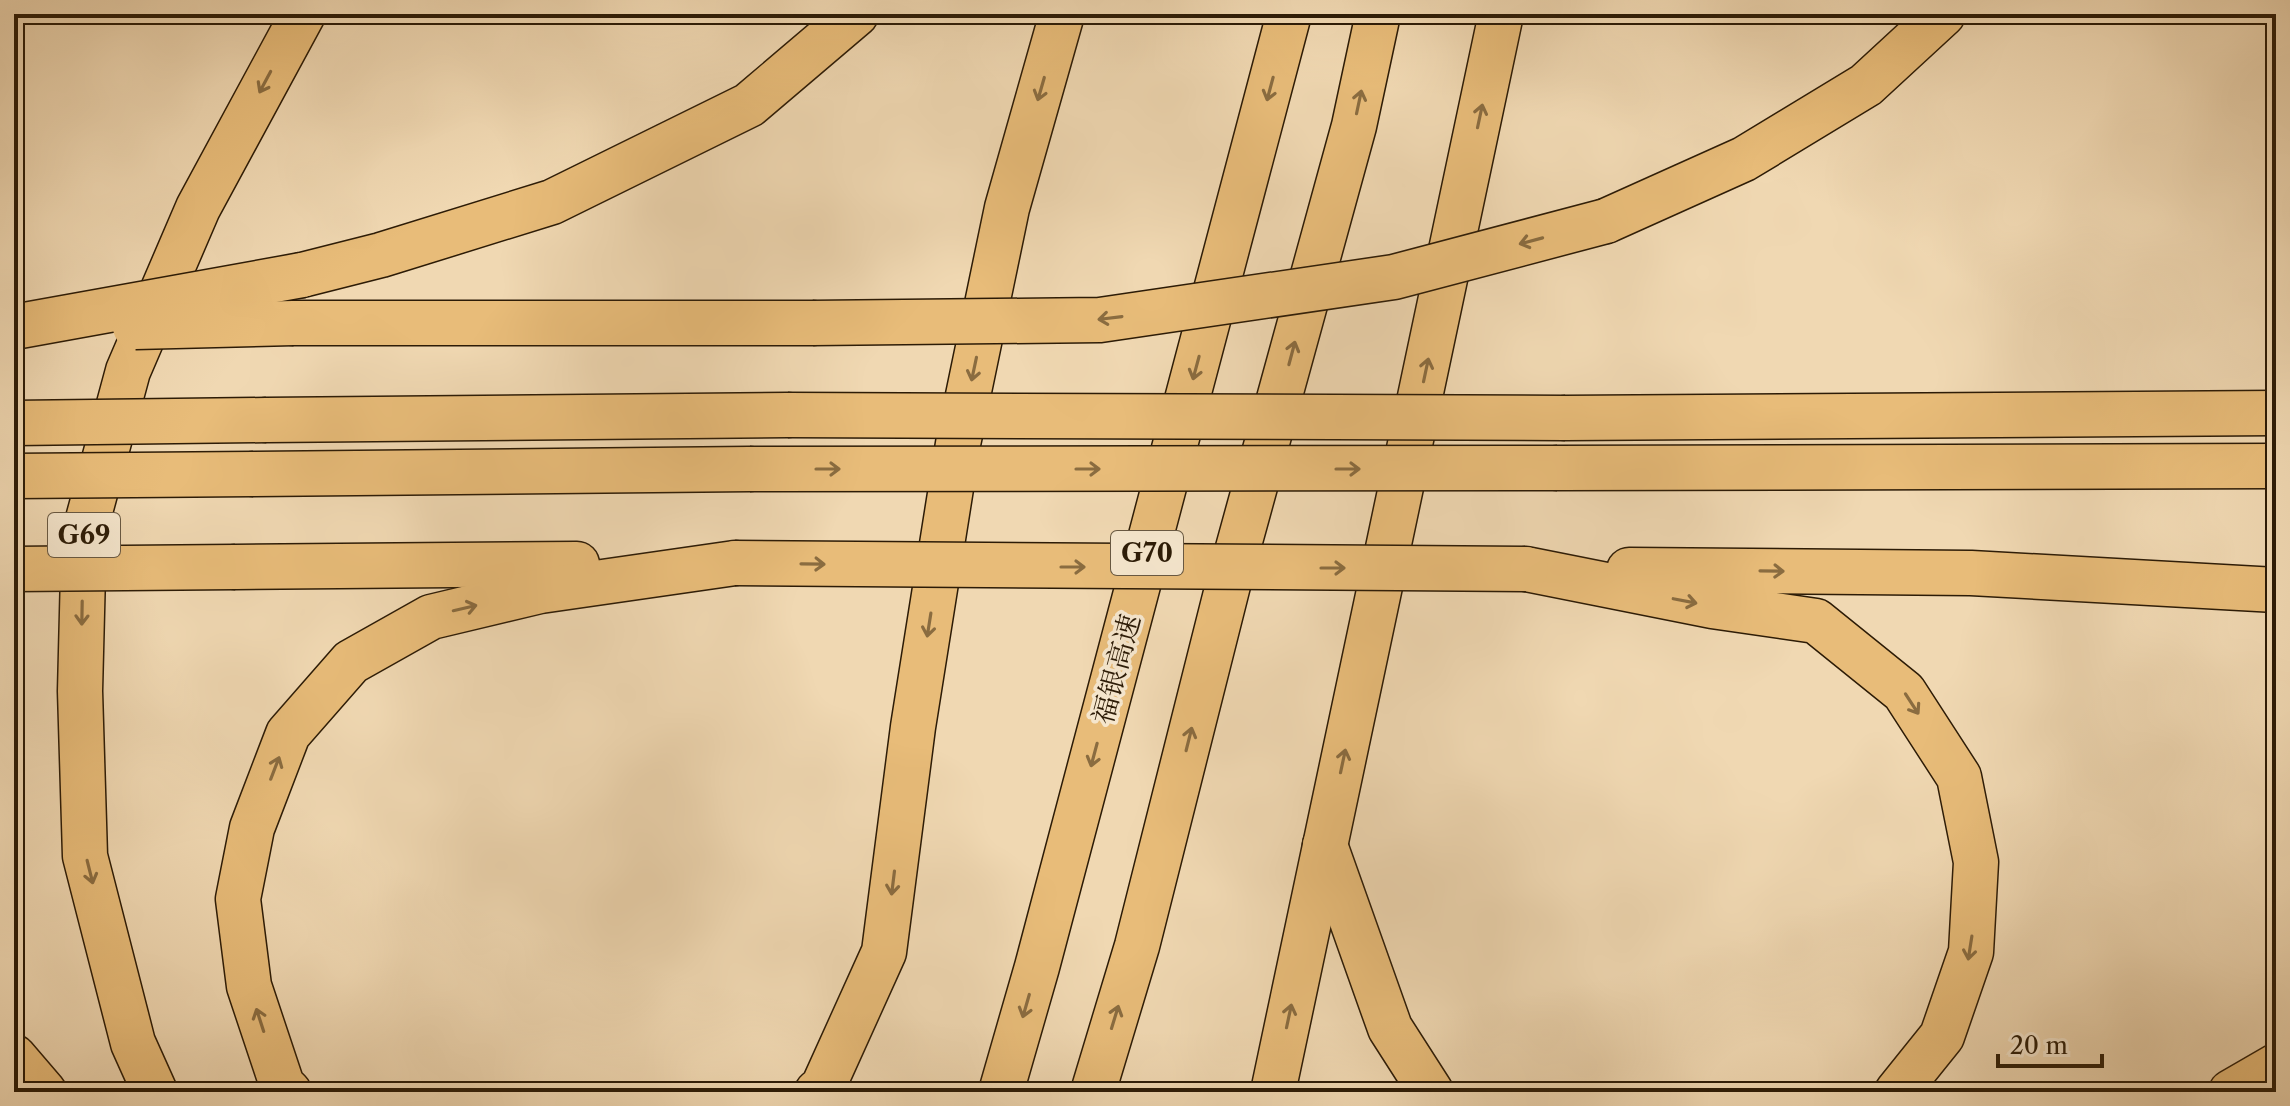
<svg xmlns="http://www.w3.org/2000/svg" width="2290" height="1106" font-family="'Libre Caslon Text','Noto Serif SC',serif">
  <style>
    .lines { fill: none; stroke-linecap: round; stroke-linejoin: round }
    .motorway-casing { stroke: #2c1b06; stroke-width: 47 }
    .motorway { stroke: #e8bc79; stroke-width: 44 }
    .motorway-bridge-casing { stroke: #2c1b06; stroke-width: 47; stroke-linecap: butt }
    .motorway-bridge { stroke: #e8bc79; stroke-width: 44 }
    .oneway { stroke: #8a6c40 }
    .labels { text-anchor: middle; stroke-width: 7; stroke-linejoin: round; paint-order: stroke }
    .shield { fill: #f5e6cd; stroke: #685842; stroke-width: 2 }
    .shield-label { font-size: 26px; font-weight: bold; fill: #2c1b06 }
    .street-label { font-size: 28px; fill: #2c1b06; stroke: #f5e6cd }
  </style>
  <rect width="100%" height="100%" fill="#f0d8b2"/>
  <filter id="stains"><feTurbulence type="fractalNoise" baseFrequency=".0025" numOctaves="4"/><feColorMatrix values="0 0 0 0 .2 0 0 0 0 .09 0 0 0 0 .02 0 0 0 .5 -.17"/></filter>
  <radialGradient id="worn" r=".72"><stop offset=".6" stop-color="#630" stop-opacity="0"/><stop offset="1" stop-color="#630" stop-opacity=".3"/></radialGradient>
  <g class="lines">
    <defs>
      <g id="motorway">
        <polyline points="1606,221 1744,159 1866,85 1943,14"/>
        <polyline points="302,275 381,255 552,202 749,105 856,14"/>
        <polyline points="293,323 813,323"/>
        <polyline points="1565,418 2276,413"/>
        <polyline points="266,420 788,415"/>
        <polyline points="1557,468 2276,466"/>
        <polyline points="253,474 750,469"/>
        <polyline points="235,567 577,564"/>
        <polyline points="1526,569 1712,606 1816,621 1904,692 1959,777 1976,862 1971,952 1942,1036 1897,1092"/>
        <polyline points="1629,570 1971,573 2276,590"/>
        <polyline points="1325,845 1390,1028 1431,1092"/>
        <polyline points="14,1057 44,1092"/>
        <polyline points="155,1092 133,1043 85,856 80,691 84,534 128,371 198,208 303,14"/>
        <polyline points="289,1092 282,1085 249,986 238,899 252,828 288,734 351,662 431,617 540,591 735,563"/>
        <polyline points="817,1092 823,1087 884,952 913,727 958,444 1007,208 1062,14"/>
        <polyline points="1001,1092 1037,967 1289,14"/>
        <polyline points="1093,1092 1137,946 1229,581 1354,126 1378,14"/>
        <polyline points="1273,1092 1501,14"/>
        <polyline points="2231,1092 2276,1066"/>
      </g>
    </defs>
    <use href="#motorway" class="motorway-casing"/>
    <use href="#motorway" class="motorway"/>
    <defs>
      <g id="motorway-bridge">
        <polyline points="813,323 1100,320 1394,277 1606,221"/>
        <polyline points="14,327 302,275"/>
        <polyline points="135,327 293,323"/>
        <polyline points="788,415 1565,418"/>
        <polyline points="14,423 266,420"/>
        <polyline points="750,469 1557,468"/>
        <polyline points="14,476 253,474"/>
        <polyline points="735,563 1526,569"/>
        <polyline points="14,569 235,567"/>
      </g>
    </defs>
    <use href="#motorway-bridge" class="motorway-bridge-casing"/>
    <use href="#motorway-bridge" class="motorway-bridge"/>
  </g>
  <defs><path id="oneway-shaft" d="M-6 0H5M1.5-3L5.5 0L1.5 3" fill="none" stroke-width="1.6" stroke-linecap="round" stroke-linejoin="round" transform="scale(2)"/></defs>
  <g class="oneway">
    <use href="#oneway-shaft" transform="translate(265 82) rotate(118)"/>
    <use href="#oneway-shaft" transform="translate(1041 89) rotate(106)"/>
    <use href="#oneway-shaft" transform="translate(1270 89) rotate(105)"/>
    <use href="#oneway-shaft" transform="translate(1359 102) rotate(-78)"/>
    <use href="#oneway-shaft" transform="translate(1480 116) rotate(-78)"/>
    <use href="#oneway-shaft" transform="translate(1531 241) rotate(165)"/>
    <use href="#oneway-shaft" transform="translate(1110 318) rotate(173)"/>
    <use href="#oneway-shaft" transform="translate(1292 353) rotate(-75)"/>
    <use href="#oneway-shaft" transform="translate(1196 368) rotate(105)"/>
    <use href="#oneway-shaft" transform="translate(974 369) rotate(102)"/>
    <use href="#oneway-shaft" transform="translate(1426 370) rotate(-78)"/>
    <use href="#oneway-shaft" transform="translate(828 469)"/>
    <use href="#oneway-shaft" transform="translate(1088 469)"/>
    <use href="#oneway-shaft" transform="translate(1348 469)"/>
    <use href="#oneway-shaft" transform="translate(813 564) rotate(1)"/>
    <use href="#oneway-shaft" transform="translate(1073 567)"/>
    <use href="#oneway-shaft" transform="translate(1333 568)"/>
    <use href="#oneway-shaft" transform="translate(1772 571) rotate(1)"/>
    <use href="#oneway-shaft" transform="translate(1685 601) rotate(11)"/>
    <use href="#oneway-shaft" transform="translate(465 608) rotate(-13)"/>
    <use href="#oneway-shaft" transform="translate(82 613) rotate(91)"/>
    <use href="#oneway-shaft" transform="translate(929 625) rotate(99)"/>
    <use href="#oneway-shaft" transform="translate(1912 704) rotate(57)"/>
    <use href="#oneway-shaft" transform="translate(1189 739) rotate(-76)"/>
    <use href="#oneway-shaft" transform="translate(1094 755) rotate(105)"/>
    <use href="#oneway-shaft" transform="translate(1343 761) rotate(-78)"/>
    <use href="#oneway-shaft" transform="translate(275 768) rotate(-69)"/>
    <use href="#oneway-shaft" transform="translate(90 872) rotate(76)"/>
    <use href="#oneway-shaft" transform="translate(893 883) rotate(97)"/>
    <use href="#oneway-shaft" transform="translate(1970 948) rotate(99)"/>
    <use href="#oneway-shaft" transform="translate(1026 1006) rotate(106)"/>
    <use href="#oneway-shaft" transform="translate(1289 1016) rotate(-78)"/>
    <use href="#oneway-shaft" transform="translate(1115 1017) rotate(-73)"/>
    <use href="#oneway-shaft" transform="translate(260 1020) rotate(-108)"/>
  </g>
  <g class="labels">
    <g class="shield">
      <rect x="48" y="513" width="72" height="44" rx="6"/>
      <rect x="1111" y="531" width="72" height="44" rx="6"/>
    </g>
    <g class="shield-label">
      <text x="84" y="544">G69</text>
      <text x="1147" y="562">G70</text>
    </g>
    <g class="street-label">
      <text transform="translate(1116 669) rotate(-75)" y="10">福银高速</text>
    </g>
  </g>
  <rect width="2290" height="1106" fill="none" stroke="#f0d8b2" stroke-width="48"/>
  <rect x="16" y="16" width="2258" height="1074" fill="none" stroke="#2c1b06" stroke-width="4"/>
  <rect x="24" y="24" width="2242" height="1058" fill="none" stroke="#2c1b06" stroke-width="2"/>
  <path d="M1998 1054v12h104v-12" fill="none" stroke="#2c1b06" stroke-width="4"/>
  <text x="2010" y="1054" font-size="24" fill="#2c1b06" stroke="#f5e6cd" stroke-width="6" paint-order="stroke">20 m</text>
  <rect width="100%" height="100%" filter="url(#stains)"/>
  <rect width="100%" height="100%" fill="url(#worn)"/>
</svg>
